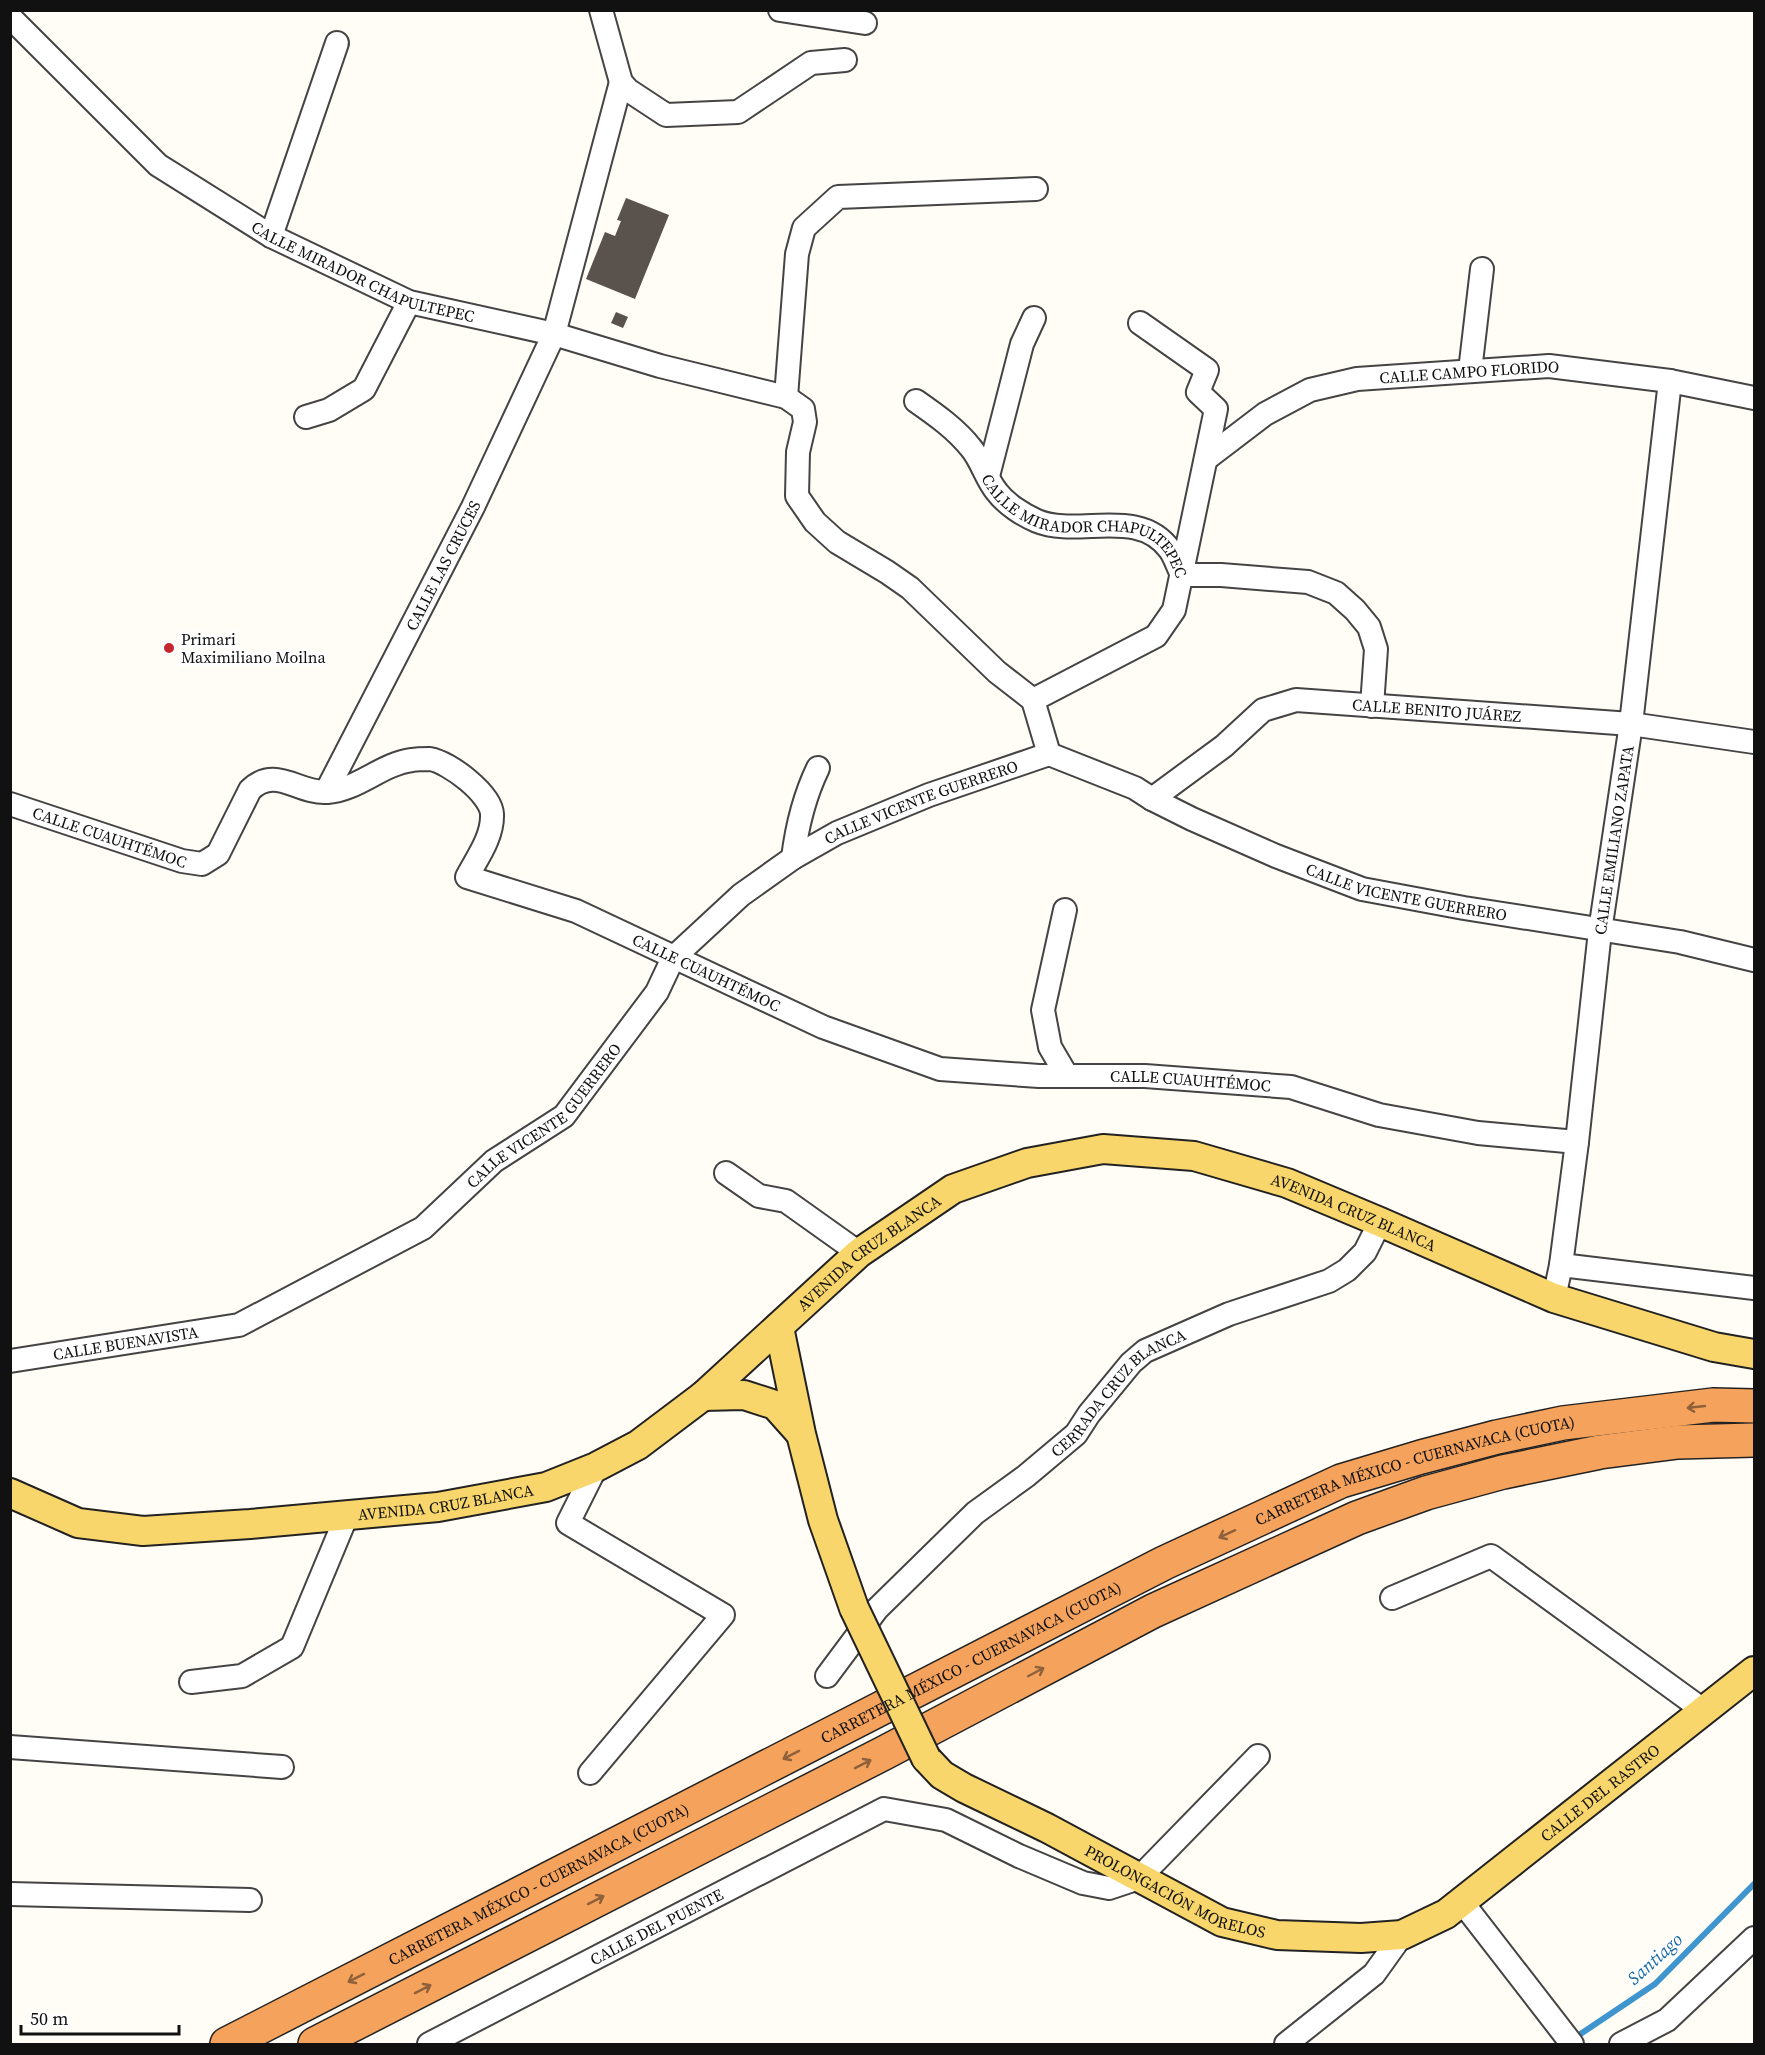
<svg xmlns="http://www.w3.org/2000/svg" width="1765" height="2055" font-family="'Source Serif 4',serif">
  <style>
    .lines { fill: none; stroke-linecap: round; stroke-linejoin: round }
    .stream { stroke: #3f96cf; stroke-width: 6 }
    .building { fill: #5a524d }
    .minor-casing { stroke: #444; stroke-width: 26 }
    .major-casing { stroke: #222; stroke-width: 32 }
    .highway-casing { stroke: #222; stroke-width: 36 }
    .minor { stroke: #fff; stroke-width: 22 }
    .major { stroke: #f9d66b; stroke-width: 28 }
    .highway { stroke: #f5a25d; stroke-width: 33 }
    .major-bridge-casing { stroke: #222; stroke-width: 32; stroke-linecap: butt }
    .major-bridge { stroke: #f9d66b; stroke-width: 28 }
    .oneway { stroke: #8e613b }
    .poi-dot { fill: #c4262e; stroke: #fff; stroke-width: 2 }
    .labels { text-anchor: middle; stroke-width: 6; stroke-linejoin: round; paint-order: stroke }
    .street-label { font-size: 16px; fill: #111; stroke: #fff }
    .poi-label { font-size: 16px; fill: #111; stroke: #fff; text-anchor: start }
    .water-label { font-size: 18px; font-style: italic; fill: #1768a6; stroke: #fff }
  </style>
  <rect width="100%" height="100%" fill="#fffdf5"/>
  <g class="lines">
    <polyline class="stream" points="1573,2039 1655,1984 1754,1884"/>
  </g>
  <g class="building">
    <polygon points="626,198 669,215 635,299 586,279 605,232 615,236 621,221 617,220"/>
    <polygon points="616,312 628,317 623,328 611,323"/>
  </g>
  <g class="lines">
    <defs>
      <g id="minor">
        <polyline points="601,10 621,82 628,90 666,115 738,112 811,63 845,60"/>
        <polyline points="780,10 865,23"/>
        <path id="s1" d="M10 17 158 165 271 236 409 302 554 334 660 366 786 397 803 409 805 422 798 452 797 496 815 522 837 542 887 572 910 588 997 672 1033 700"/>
        <polyline points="271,236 337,43"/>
        <polyline points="1470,371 1482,269"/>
        <polyline points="786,397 797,254 804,228 838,197 1036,189"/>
        <path id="s2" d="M916 401C936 415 956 429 971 448 982 461 986 479 997 492 1006 504 1023 515 1037 521 1078 538 1139 506 1170 550 1175 557 1178 567 1182 575"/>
        <polyline points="306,417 329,410 364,389 409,302"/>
        <path id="s3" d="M1206 459 1265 414 1310 390 1357 379 1549 366 1670 381 1754 398"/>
        <polyline points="988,476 1022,344 1034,318"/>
        <polyline points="1182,575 1221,575 1308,582 1336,593 1355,610 1369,627 1376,649 1372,706"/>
        <polyline points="1049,754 1033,700 1156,636 1174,610 1216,409 1198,392 1207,370 1140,323"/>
        <path id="s4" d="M326 792 473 507 554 334 621 82"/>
        <path id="s5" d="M1152 799 1224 746 1263 710 1296 700 1631 724 1754 742"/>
        <path id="s6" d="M10 804 182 861 202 864 218 854 250 790C275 765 299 794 327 792 358 790 381 764 412 760 417 759 424 759 430 759 449 762 491 794 492 814 493 837 477 858 467 877L576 911 823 1027 940 1069 1039 1076H1145L1291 1087 1379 1115 1478 1133 1577 1142"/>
        <path d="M793 858C797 826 804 797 818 768"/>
        <polyline points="1065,910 1043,1010 1050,1047 1067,1076"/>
        <polyline points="726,1173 759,1196 786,1201 859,1253"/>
        <polyline points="1561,1265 1754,1288"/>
        <path id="s7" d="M1554 1298 1561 1265 1577 1142 1600 931 1631 724 1670 381"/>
        <path id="s8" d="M10 1361 239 1325 423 1228 494 1161 564 1116 657 992 673 958 741 895 793 858 837 833 929 795 1049 754 1135 788 1152 799 1192 819 1276 856 1362 889 1464 908 1680 942 1754 960"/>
        <polyline points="1392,1598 1491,1556 1703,1710"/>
        <path id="s9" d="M827 1676 877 1609 975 1513 1026 1476 1076 1434 1089 1414 1131 1363 1145 1351 1229 1314 1329 1281 1347 1270 1365 1252 1380 1222"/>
        <polyline points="191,1682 242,1676 292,1647 347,1515"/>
        <polyline points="10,1747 282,1767"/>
        <polyline points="590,1773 723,1615 568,1523 596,1467"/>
        <polyline points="10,1894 250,1900"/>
        <polyline points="1462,1902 1572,2044"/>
        <path id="s10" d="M429 2044 884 1809 946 1820 1019 1856 1083 1883 1109 1888 1139 1878 1258 1756"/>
        <polyline points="1286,2044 1374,1974 1402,1935"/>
        <polyline points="1621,2044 1667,2020 1754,1938"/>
      </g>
      <g id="major">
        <polyline points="779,1327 801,1434 823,1520 854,1608"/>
        <polyline points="703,1396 744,1395 775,1405 800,1433"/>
        <path id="s11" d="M10 1493 78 1523 143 1531 250 1524 438 1507 546 1487 596 1467 638 1445 703 1396 859 1253 953 1189 1027 1163 1103 1149 1194 1156 1287 1183 1380 1222 1554 1298 1714 1347 1754 1354"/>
        <path id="s12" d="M926 1758 942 1775 964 1788 1047 1828 1222 1922 1277 1935 1361 1938 1402 1935 1446 1914 1754 1671"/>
      </g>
      <g id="highway">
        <path id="s13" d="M227 2044 1164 1563 1341 1481 1421 1457 1497 1437 1563 1423 1713 1405 1754 1406"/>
        <polyline points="315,2044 884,1753 1153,1611 1357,1518 1426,1493 1503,1472 1600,1452 1678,1442 1754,1440"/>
      </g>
    </defs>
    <use href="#minor" class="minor-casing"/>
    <use href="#major" class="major-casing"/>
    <use href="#highway" class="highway-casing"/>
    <use href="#minor" class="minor"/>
    <use href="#major" class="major"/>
    <use href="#highway" class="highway"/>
    <defs>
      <polyline id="major-bridge" points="854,1608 926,1758"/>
    </defs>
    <use href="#major-bridge" class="major-bridge-casing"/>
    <use href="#major-bridge" class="major-bridge"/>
  </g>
  <defs><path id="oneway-shaft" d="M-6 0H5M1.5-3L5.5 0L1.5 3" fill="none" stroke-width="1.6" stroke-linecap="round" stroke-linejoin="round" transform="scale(1.5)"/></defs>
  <g class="oneway">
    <use href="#oneway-shaft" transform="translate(1696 1407) rotate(174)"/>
    <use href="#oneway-shaft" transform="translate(1227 1534) rotate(155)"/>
    <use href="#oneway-shaft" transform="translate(1036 1672) rotate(-28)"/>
    <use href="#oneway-shaft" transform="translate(791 1755) rotate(153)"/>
    <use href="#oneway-shaft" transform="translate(863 1764) rotate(-27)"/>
    <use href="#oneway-shaft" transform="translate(596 1900) rotate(-27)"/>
    <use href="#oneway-shaft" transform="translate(356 1978) rotate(153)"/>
    <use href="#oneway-shaft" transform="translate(423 1989) rotate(-27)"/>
  </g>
  <circle class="poi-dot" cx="169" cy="648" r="6"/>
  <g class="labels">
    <g class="street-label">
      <text dy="6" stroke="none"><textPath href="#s1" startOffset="442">CALLE MIRADOR CHAPULTEPEC</textPath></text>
      <text dy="6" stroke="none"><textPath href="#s3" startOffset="286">CALLE CAMPO FLORIDO</textPath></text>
      <text dy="6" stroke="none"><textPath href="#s2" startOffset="224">CALLE MIRADOR CHAPULTEPEC</textPath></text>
      <text dy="6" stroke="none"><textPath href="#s4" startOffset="255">CALLE LAS CRUCES</textPath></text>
      <text dy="6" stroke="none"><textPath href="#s5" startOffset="318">CALLE BENITO JUÁREZ</textPath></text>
      <text dy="6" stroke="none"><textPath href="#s8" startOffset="1110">CALLE VICENTE GUERRERO</textPath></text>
      <text dy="6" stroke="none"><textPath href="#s6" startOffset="105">CALLE CUAUHTÉMOC</textPath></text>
      <text dy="6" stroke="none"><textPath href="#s7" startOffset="462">CALLE EMILIANO ZAPATA</textPath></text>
      <text dy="6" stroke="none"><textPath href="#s8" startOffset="1632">CALLE VICENTE GUERRERO</textPath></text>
      <text dy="6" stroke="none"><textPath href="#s6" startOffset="896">CALLE CUAUHTÉMOC</textPath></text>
      <text dy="6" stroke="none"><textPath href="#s6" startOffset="1400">CALLE CUAUHTÉMOC</textPath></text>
      <text dy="6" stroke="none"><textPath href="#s8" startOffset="606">CALLE VICENTE GUERRERO</textPath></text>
      <text dy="6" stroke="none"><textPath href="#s11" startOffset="1470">AVENIDA CRUZ BLANCA</textPath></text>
      <text dy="6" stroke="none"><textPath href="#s11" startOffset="948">AVENIDA CRUZ BLANCA</textPath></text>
      <text dy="6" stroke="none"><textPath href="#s8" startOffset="117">CALLE BUENAVISTA</textPath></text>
      <text dy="6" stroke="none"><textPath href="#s9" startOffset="410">CERRADA CRUZ BLANCA</textPath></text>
      <text dy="6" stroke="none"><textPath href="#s13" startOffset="1322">CARRETERA MÉXICO - CUERNAVACA (CUOTA)</textPath></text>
      <text dy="6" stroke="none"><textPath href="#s11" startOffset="444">AVENIDA CRUZ BLANCA</textPath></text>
      <text dy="6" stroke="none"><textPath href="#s13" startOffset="836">CARRETERA MÉXICO - CUERNAVACA (CUOTA)</textPath></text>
      <text dy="6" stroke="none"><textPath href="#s12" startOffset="766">CALLE DEL RASTRO</textPath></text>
      <text dy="6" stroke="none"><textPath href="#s13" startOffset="350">CARRETERA MÉXICO - CUERNAVACA (CUOTA)</textPath></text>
      <text dy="6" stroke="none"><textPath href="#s12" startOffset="285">PROLONGACIÓN MORELOS</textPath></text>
      <text dy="6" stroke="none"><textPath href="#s10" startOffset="256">CALLE DEL PUENTE</textPath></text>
    </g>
    <g class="poi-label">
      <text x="181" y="645">Primari<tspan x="181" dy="18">Maximiliano Moilna</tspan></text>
    </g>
    <g class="water-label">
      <text transform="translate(1655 1959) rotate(-42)" y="6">Santiago</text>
    </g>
  </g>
  <rect width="1765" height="2055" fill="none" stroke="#111111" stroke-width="24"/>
  <path d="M21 2025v9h158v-9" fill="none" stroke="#111111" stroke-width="3"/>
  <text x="30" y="2025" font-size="18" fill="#111111" stroke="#ffffff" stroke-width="4.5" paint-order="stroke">50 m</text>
</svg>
